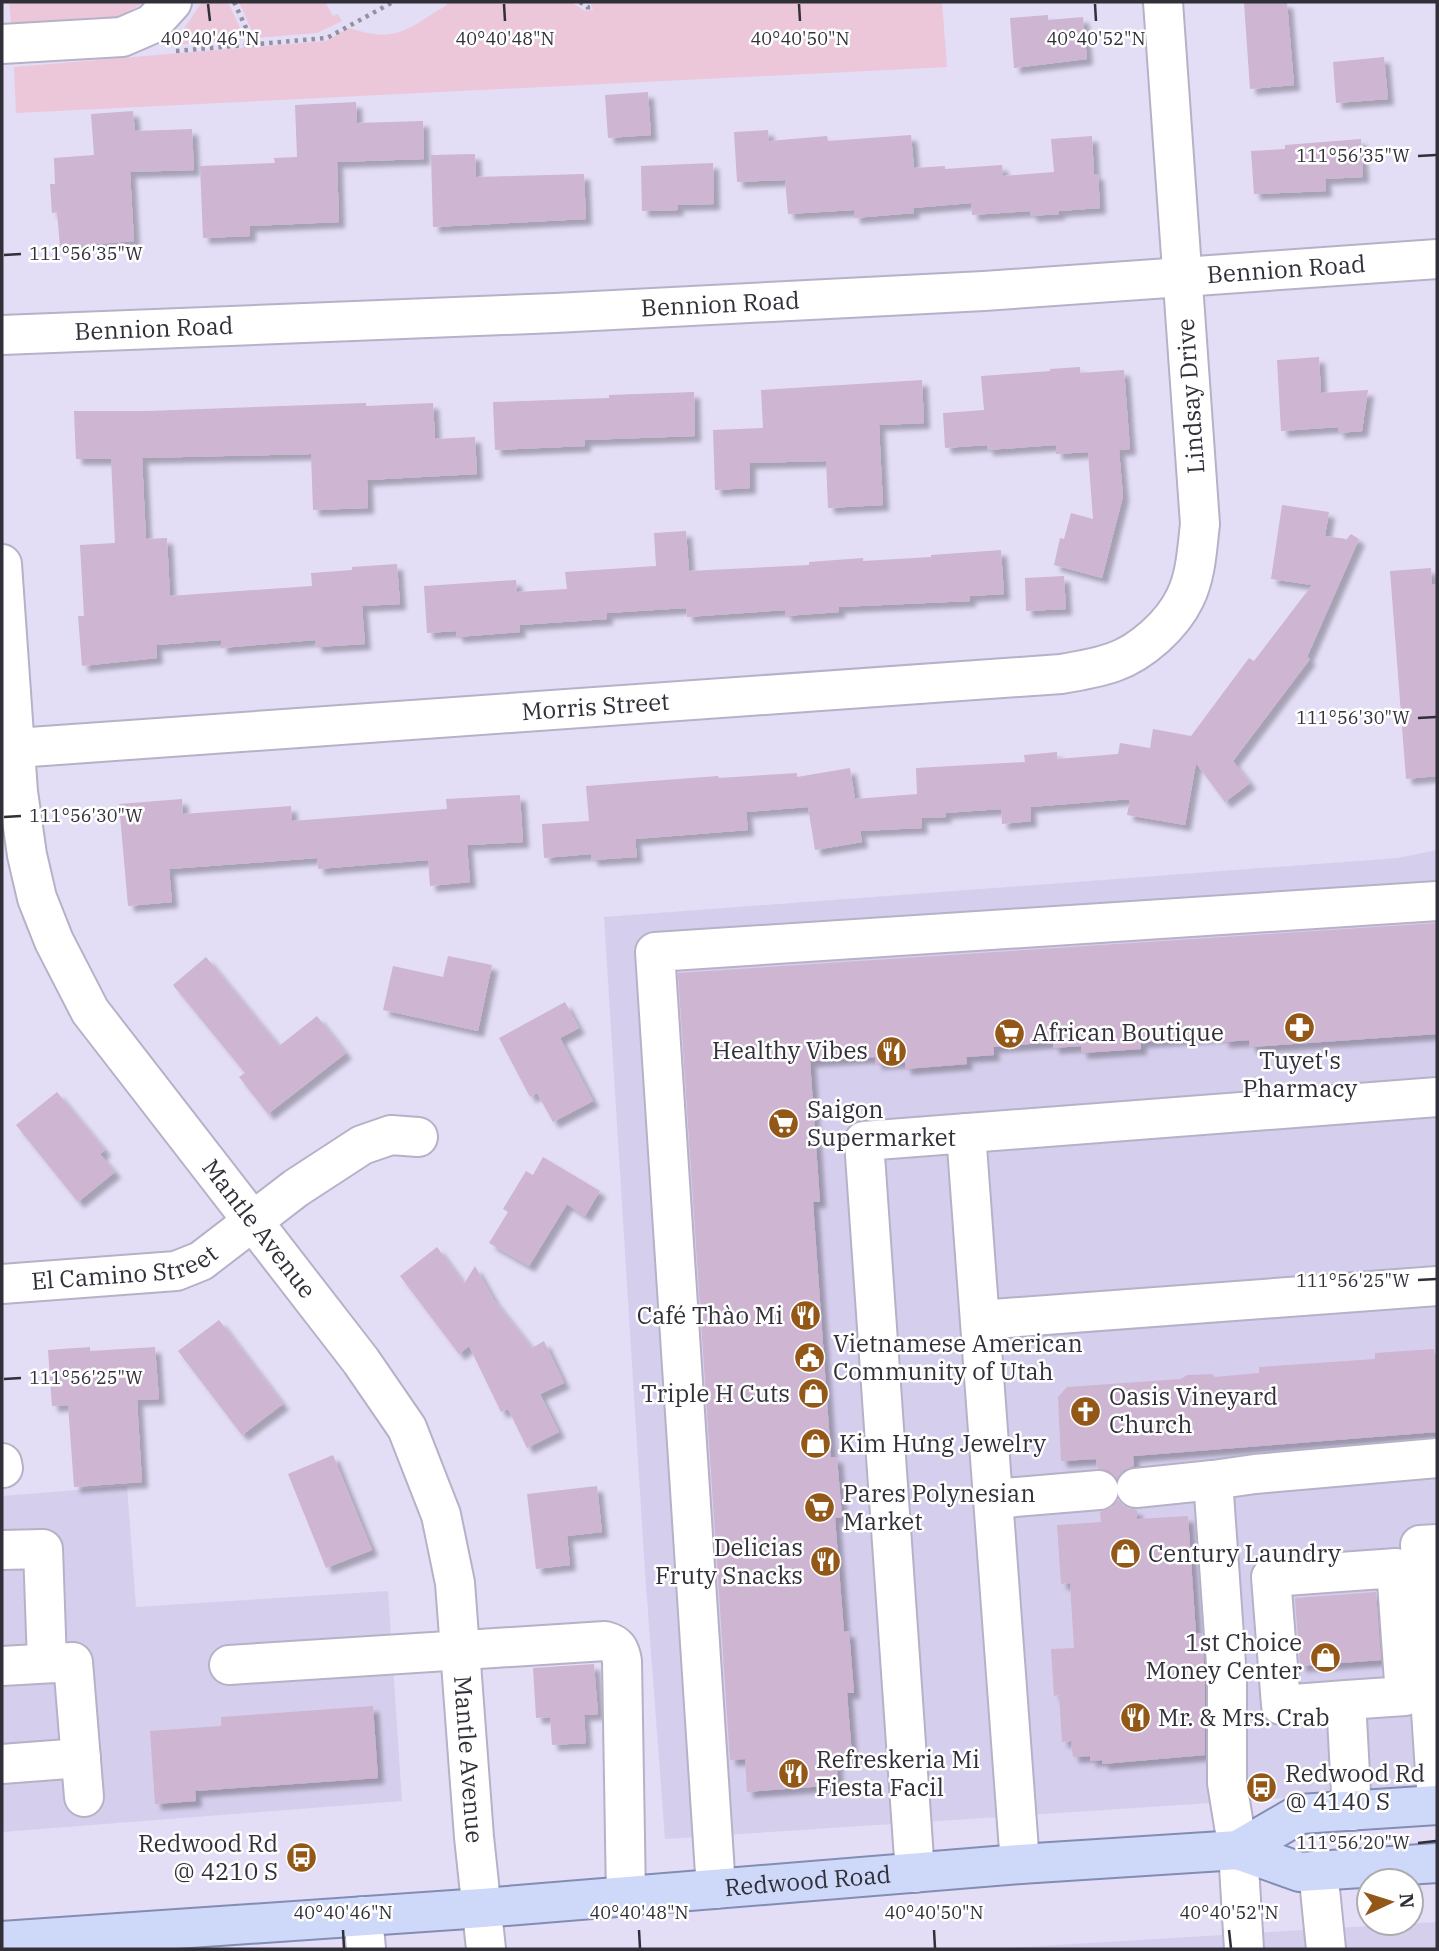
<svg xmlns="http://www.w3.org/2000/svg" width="1439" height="1951" font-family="'IBM Plex Serif',serif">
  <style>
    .built { fill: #d6ceed }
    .green { fill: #ebc7d9 }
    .building { fill: #ceb5d2; filter: url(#shadow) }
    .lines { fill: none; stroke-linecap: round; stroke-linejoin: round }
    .minor-casing { stroke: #b7b1c8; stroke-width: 42 }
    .major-casing { stroke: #828db4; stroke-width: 42 }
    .path { stroke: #9490a2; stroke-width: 4.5; stroke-dasharray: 3.5 5; stroke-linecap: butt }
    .minor { stroke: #fff; stroke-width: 38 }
    .major { stroke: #ced9fa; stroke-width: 38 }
    .ticks { fill: none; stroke: #312f38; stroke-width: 2.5 }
    .labels { text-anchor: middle; stroke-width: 5; stroke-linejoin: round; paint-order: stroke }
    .street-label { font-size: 24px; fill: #312f38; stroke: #fff }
    .poi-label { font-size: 24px; fill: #312f38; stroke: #fff; text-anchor: start }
    .ticks-label { font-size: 18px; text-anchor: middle; fill: #312f38; stroke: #fff; stroke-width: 5; stroke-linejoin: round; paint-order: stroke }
  </style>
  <defs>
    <filter id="shadow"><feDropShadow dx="6" dy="6" stdDeviation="2" flood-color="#0004"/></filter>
  </defs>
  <rect width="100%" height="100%" fill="#e3ddf6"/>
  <g class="built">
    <polygon points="1437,850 1437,1788 665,1839 645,1572 604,917 1398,858"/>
    <polygon points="127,1486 136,1607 388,1591 402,1801 2,1832 2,1496"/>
    <polygon points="1437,1922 1437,1949 990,1949"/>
  </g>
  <g class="green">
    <polygon points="9,2 144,2 121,16 107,19 14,24 11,24"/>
    <polygon points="202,2 228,2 245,39 164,46 183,30"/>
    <polygon points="239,2 325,2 333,16 338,14 342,21 317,33 255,38"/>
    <path d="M446 2H571L585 11 593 10 591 4 584 2H942L947 67 16 113 14 67 326 41 349 28C398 44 406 29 447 5Z"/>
  </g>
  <g class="building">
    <polygon points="1287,2 1294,85 1250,89 1244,3"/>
    <polygon points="1048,15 1048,20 1083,17 1087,59 1014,68 1010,18"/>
    <polygon points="1384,57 1388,99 1336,103 1333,62"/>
    <polygon points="648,92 651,135 608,138 605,95"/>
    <polygon points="356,102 357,123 423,121 424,159 337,162 339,222 250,226 250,236 203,238 200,166 275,163 274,158 297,157 295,105"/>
    <polygon points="133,111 135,131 192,129 194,170 130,172 134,241 60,247 57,212 52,213 50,184 55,184 54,158 94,155 91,114"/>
    <polygon points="768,130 769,141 827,136 828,141 911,135 914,168 945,166 945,169 1002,165 1003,176 1054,172 1051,139 1092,136 1094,174 1098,174 1100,208 1059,211 1059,214 1031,216 1030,211 972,215 971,203 913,208 914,213 854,218 854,210 788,214 785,180 737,182 734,132"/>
    <polygon points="1361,139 1363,177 1325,179 1326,191 1254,194 1251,151 1285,149 1285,145"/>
    <polygon points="475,154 476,177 584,174 586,219 433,227 431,155"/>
    <polygon points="713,163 714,204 677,205 678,210 642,211 641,166"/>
    <polygon points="1319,357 1321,393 1368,390 1362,431 1338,433 1338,427 1281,431 1277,360"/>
    <polygon points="1080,367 1080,373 1124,370 1130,449 1119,450 1123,496 1102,578 1054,565 1060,538 1064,539 1071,513 1093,519 1088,452 1056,454 1056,445 987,450 987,445 945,448 943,413 984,410 981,376 1050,371 1050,369"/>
    <polygon points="922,380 924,423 879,425 883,505 828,508 826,461 750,463 750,488 715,490 713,430 763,428 761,390"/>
    <polygon points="694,392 695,436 585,440 585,446 495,450 493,402 609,398 609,395"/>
    <polygon points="366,403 366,406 433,403 435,439 475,437 477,474 367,480 368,508 313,510 311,454 142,458 146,539 167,538 170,596 312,586 311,573 352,570 352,567 397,564 400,604 362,606 365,644 316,647 315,640 221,648 221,640 156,645 157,658 82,666 78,616 84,616 80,545 115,543 111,459 76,459 74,411 147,411"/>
    <polygon points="1282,505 1329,512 1325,536 1346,539 1345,541 1351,534 1359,539 1307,657 1310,659 1233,761 1250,783 1225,802 1196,763 1185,825 1127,815 1130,799 1030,807 1031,821 1002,824 1001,809 945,813 946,817 921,818 922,828 860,831 862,842 815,850 808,807 746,812 748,830 635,839 637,857 592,860 591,854 544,858 542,824 589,821 586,786 718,776 719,778 797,773 797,777 850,768 855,799 917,794 916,768 1025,762 1024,755 1057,752 1057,759 1118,754 1120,743 1150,748 1153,729 1191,736 1249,658 1254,661 1312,585 1271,579"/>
    <polygon points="686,531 689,571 809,565 809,562 863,558 863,561 931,557 931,555 1001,550 1004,594 970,596 970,601 839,607 839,612 785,616 785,610 687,617 686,608 607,613 607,619 519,625 520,632 457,637 456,631 427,633 424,586 516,580 517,592 567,589 565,572 656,566 654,533"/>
    <polygon points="1431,568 1432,584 1437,584 1437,776 1406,779 1390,571"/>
    <polygon points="1064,576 1066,609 1026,611 1025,578"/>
    <polygon points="520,795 523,842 467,845 470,882 430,886 428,860 318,869 317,858 169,869 172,902 128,906 119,804 182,799 183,814 291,806 292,821 447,809 446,799"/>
    <polygon points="1437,923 1437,1034 1250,1047 1249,1040 1223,1042 1223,1036 1141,1042 1141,1049 1081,1053 1081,1046 1053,1048 1053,1042 993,1047 994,1055 966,1057 967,1064 905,1069 905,1062 876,1064 875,1057 810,1061 820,1202 813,1202 831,1457 837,1457 842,1517 835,1518 844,1632 849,1631 854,1693 847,1693 852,1756 836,1757 838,1785 747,1792 745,1759 730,1760 678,973"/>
    <polygon points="448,956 492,965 478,1031 383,1010 393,966 443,977"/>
    <polygon points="206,957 279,1046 317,1016 346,1053 268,1114 239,1077 245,1073 173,985"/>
    <polygon points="565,1002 579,1028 560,1038 593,1101 553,1122 537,1093 530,1097 499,1038"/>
    <polygon points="57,1092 105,1150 100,1154 115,1172 78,1202 16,1125"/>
    <polygon points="543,1157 600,1191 585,1216 567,1204 529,1266 489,1243 508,1212 503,1209 526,1171 533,1175"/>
    <polygon points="437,1247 464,1284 475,1266 494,1300 532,1348 544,1341 564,1383 540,1394 559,1432 527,1448 508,1409 501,1412 469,1346 459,1354 400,1276"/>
    <polygon points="219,1320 283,1404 242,1435 178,1351"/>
    <polygon points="90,1347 90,1351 155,1347 159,1399 137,1400 142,1482 74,1487 68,1405 52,1406 48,1350"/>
    <polygon points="1434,1349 1435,1357 1437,1356 1437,1432 1133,1456 1134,1466 1124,1470 1117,1478 1109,1471 1097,1468 1096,1459 1061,1461 1058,1397 1067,1387 1181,1379 1187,1375 1212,1374 1215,1377 1259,1373 1259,1367 1375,1359 1375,1353"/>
    <polygon points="333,1455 372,1550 326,1568 288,1474"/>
    <polygon points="597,1486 602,1532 567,1536 570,1565 536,1569 527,1494"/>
    <polygon points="1118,1500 1126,1508 1137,1510 1137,1519 1188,1516 1196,1634 1202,1633 1205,1679 1205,1755 1102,1764 1102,1760 1090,1761 1090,1756 1073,1757 1071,1741 1062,1742 1059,1695 1054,1696 1051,1649 1074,1648 1070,1583 1061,1584 1057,1525 1101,1522 1100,1512 1111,1508"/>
    <polygon points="1376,1592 1381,1660 1300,1666 1295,1598"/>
    <polygon points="594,1664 598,1714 584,1715 586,1743 552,1745 550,1717 536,1718 533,1668"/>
    <polygon points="373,1706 378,1778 195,1791 196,1801 155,1804 150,1731 221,1726 221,1717"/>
  </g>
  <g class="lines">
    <defs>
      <g id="minor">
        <polyline points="2,44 122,37 152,24 172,2"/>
        <path id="s1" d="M2 335 555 313 984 291 1437 259"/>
        <path id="s2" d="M2 564 18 792 27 855 37 898 54 941 90 1011 361 1361 407 1428 441 1515 455 1583 474 1837 486 1949"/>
        <path id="s3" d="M2 749 1061 674C1079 671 1097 668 1114 662 1142 652 1172 625 1185 598 1196 576 1197 549 1200 524L1163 2"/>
        <polyline points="966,1133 1020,1864"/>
        <path id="s4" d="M2 1284 176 1271 201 1261 296 1188 362 1145 391 1135 418 1137"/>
        <polyline points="980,1320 1437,1286"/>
        <polyline points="2,1463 3,1468"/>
        <polyline points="1136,1488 1213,1480"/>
        <polyline points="993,1499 1099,1490"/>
        <polyline points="1437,1544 1420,1545 1437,1802"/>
        <polyline points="2,1550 43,1549 47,1663"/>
        <path d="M229 1665 605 1641C617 1644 620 1649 622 1661L626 1897"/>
        <polyline points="2,1666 73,1662 84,1797"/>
        <polyline points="1346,1700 1281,1705 1271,1577 1396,1568 1405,1696 1346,1700 1352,1811"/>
        <polyline points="2,1764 81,1758"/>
        <polyline points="1318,1870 1326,1949"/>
        <polyline points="915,1873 864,1141 1437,1097"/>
        <polyline points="716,1889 655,952 1437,901"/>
        <polyline points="363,1916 366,1949"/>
        <polyline points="1244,1949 1238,1850 1227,1783 1227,1678 1213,1480 1255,1474 1437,1458"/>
      </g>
      <g id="major">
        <polyline points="1238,1850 1300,1814 1437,1805"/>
        <path id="s5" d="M2 1941 482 1908 1020 1864 1238 1850 1300 1872 1437 1863"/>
      </g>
    </defs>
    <use href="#minor" class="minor-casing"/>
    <use href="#major" class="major-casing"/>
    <g class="path">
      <polyline points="234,2 254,45"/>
      <polyline points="580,2 588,7 588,11"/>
      <polyline points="176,51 327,38 393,2"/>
    </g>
    <use href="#minor" class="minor"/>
    <use href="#major" class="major"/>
  </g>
  <path class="ticks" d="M208 4 210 21M504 4 505 21M799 4 800 21M1095 4 1096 21M1418 156 1436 155M4 255 21 254M1418 718 1436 717M4 817 21 816M1418 1280 1436 1279M4 1379 21 1378M1418 1843 1436 1841M343 1930 344 1948M639 1930 640 1948M934 1930 935 1948M1229 1930 1231 1948"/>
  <defs>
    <symbol id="pharmacy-disc" viewBox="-11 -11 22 22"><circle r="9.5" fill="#935817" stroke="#fff"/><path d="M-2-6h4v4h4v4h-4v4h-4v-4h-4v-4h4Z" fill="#fff"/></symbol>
    <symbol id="supermarket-disc" viewBox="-11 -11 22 22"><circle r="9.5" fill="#935817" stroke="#fff"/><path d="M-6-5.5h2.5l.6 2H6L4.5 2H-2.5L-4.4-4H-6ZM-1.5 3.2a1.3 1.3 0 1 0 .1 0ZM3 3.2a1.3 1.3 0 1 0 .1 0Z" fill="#fff"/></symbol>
    <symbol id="restaurant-disc" viewBox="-11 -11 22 22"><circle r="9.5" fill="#935817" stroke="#fff"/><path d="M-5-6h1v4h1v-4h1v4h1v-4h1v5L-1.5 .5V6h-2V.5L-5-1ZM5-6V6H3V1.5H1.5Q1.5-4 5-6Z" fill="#fff"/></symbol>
    <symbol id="civic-disc" viewBox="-11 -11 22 22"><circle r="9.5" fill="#935817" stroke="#fff"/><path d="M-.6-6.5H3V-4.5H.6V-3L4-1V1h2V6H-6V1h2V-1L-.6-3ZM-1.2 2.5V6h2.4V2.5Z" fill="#fff"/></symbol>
    <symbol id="shop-disc" viewBox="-11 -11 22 22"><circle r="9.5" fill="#935817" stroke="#fff"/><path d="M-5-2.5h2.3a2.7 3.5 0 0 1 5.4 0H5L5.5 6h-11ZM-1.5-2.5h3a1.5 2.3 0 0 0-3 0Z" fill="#fff"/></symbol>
    <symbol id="church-disc" viewBox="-11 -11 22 22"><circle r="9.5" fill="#935817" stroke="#fff"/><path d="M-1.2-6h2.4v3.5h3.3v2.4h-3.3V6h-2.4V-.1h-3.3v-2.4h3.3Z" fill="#fff"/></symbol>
    <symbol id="bus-disc" viewBox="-11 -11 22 22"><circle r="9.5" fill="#935817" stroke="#fff"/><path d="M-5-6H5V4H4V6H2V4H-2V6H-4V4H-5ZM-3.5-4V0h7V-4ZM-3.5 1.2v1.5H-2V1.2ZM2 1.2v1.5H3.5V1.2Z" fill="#fff"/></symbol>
  </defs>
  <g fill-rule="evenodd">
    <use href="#pharmacy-disc" x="1282" y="1010" width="35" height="35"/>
    <use href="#supermarket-disc" x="992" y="1016" width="35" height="35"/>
    <use href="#restaurant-disc" x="874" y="1034" width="35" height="35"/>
    <use href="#supermarket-disc" x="766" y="1106" width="35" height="35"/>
    <use href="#restaurant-disc" x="788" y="1298" width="35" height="35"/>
    <use href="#civic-disc" x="792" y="1340" width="35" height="35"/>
    <use href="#shop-disc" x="796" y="1376" width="35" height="35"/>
    <use href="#church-disc" x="1068" y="1394" width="35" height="35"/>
    <use href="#shop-disc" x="798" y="1426" width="35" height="35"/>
    <use href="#supermarket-disc" x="802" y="1490" width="35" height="35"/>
    <use href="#shop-disc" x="1108" y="1536" width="35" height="35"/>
    <use href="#restaurant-disc" x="808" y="1544" width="35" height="35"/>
    <use href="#shop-disc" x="1308" y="1640" width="35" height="35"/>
    <use href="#restaurant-disc" x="1118" y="1700" width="35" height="35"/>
    <use href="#restaurant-disc" x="776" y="1756" width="35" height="35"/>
    <use href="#bus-disc" x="1244" y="1770" width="35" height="35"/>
    <use href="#bus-disc" x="284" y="1840" width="35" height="35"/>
  </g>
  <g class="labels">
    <g class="street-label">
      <text dy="8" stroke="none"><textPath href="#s1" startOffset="1286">Bennion Road</textPath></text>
      <text dy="8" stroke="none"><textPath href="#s1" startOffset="719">Bennion Road</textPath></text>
      <text dy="8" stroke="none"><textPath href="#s1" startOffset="152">Bennion Road</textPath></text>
      <text transform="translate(1191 396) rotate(-94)" y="8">Lindsay Drive</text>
      <text dy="8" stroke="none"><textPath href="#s3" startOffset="595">Morris Street</textPath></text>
      <text dy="8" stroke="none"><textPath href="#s2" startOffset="737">Mantle Avenue</textPath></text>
      <text dy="8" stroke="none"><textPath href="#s4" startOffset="124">El Camino Street</textPath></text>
      <text dy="8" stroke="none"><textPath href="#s2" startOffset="1325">Mantle Avenue</textPath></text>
      <text dy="8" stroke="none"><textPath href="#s5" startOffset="808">Redwood Road</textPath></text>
    </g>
    <g class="poi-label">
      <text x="1032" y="1041">African Boutique</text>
      <text x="868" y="1059" text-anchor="end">Healthy Vibes</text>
      <text x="1300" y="1069" text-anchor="middle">Tuyet's<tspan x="1300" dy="28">Pharmacy</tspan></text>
      <text x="807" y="1118">Saigon<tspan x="807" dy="28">Supermarket</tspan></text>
      <text x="783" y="1324" text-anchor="end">Café Thào Mi</text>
      <text x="833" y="1352">Vietnamese American<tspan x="833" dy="28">Community of Utah</tspan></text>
      <text x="790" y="1402" text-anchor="end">Triple H Cuts</text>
      <text x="1109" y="1405">Oasis Vineyard<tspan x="1109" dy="28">Church</tspan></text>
      <text x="839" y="1452">Kim Hưng Jewelry</text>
      <text x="843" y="1502">Pares Polynesian<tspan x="843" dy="28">Market</tspan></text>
      <text x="803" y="1556" text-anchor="end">Delicias<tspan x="803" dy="28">Fruty Snacks</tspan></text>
      <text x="1148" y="1562">Century Laundry</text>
      <text x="1302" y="1651" text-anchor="end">1st Choice<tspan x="1302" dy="28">Money Center</tspan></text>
      <text x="1158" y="1726">Mr. &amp; Mrs. Crab</text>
      <text x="816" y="1768">Refreskeria Mi<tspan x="816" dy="28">Fiesta Facil</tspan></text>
      <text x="1285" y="1782">Redwood Rd<tspan x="1285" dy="28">@ 4140 S</tspan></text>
      <text x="278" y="1852" text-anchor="end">Redwood Rd<tspan x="278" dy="28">@ 4210 S</tspan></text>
    </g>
  </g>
  <g class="ticks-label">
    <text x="210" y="45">40°40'46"N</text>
    <text x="505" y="45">40°40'48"N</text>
    <text x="800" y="45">40°40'50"N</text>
    <text x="1096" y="45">40°40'52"N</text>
    <text x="1353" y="162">111°56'35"W</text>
    <text x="86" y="260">111°56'35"W</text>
    <text x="1353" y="724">111°56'30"W</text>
    <text x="86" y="822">111°56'30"W</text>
    <text x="1353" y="1287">111°56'25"W</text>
    <text x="86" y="1384">111°56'25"W</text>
    <text x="1353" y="1849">111°56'20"W</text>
    <text x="343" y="1919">40°40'46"N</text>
    <text x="639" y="1919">40°40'48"N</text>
    <text x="934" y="1919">40°40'50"N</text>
    <text x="1229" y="1919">40°40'52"N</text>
  </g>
  <rect width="1439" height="1951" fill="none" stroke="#312f38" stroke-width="7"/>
  <g transform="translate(1390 1902) rotate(86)"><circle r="33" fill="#ffffff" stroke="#adacaf" stroke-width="2"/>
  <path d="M0-5L12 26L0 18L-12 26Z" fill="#935817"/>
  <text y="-10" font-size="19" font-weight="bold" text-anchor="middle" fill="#312f38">N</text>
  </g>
</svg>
